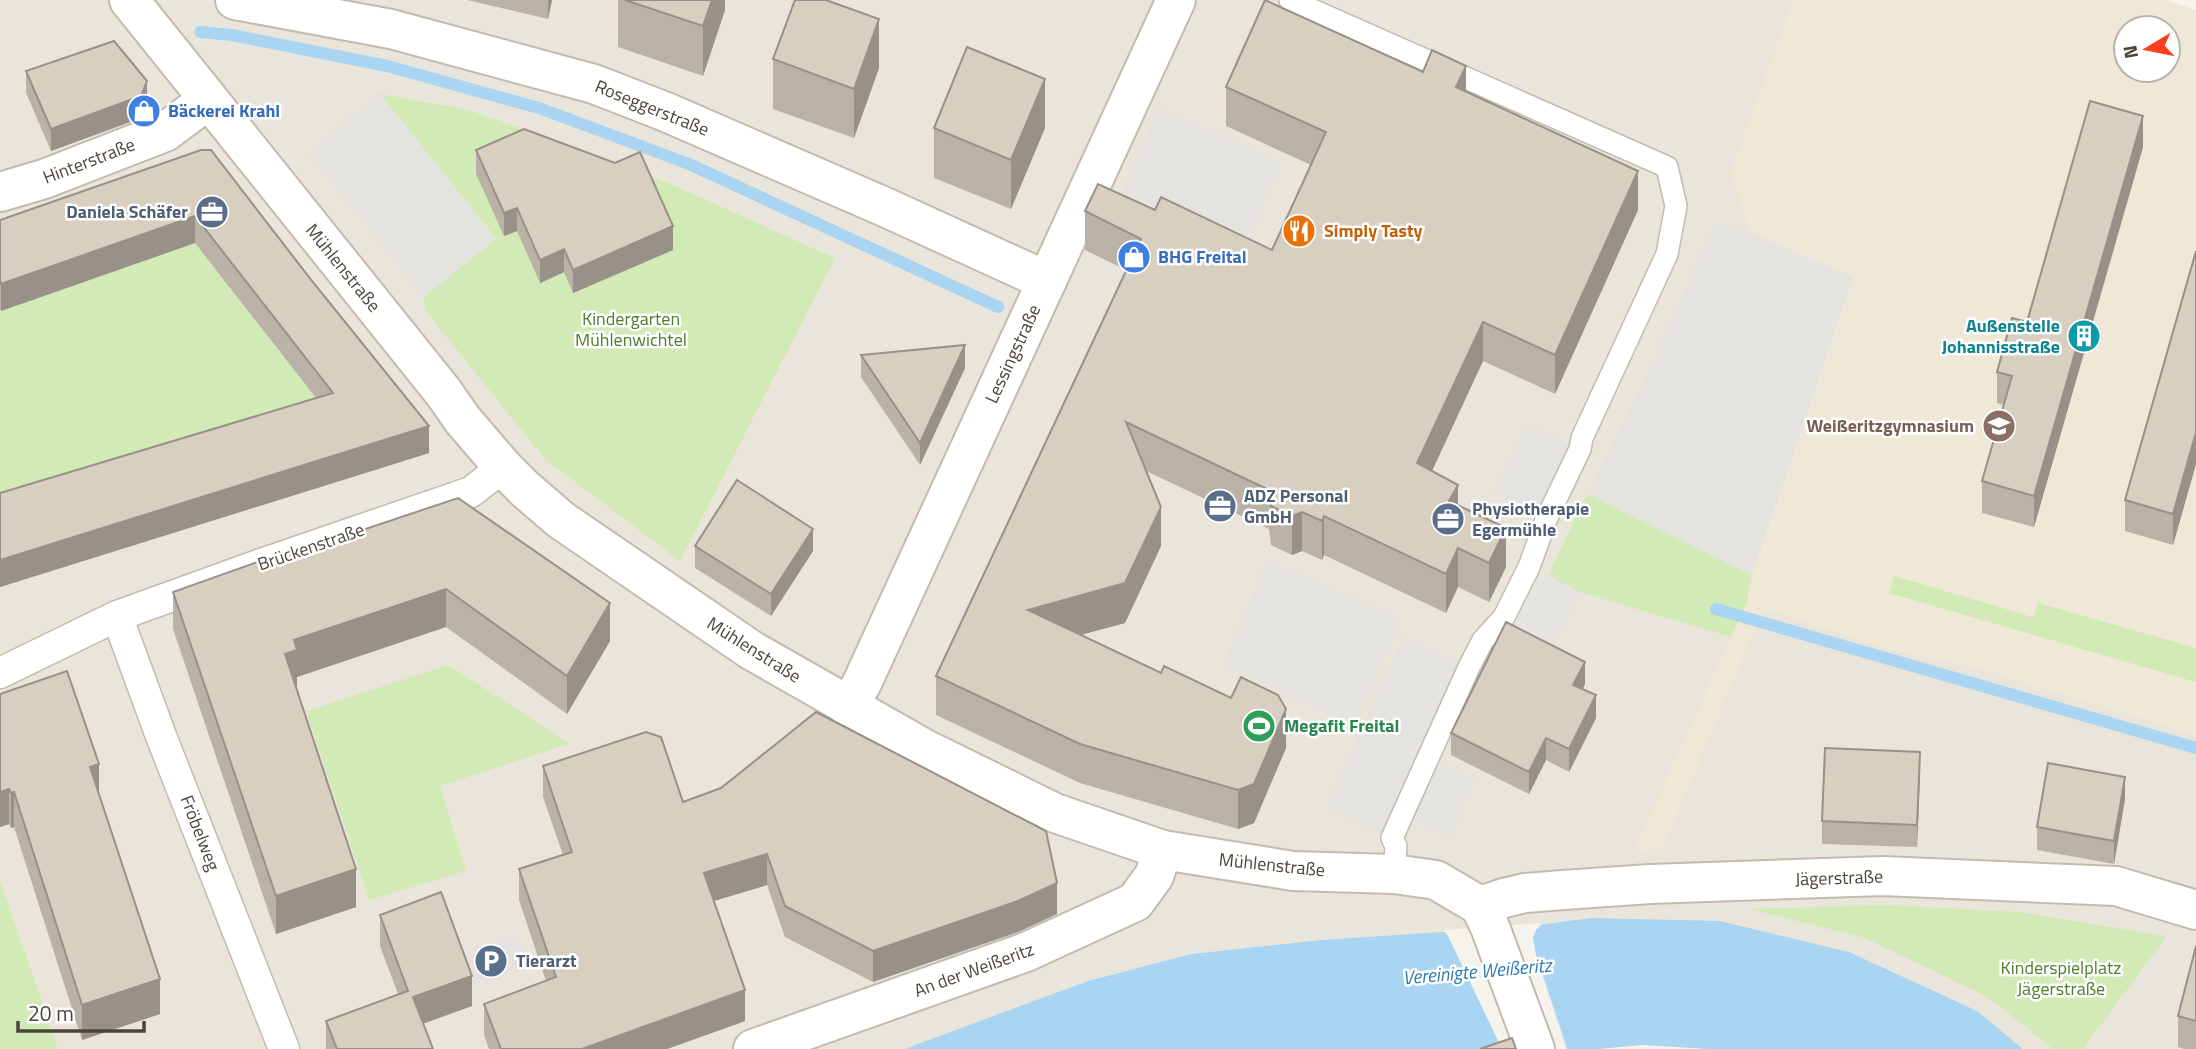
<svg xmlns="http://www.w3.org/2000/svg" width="2196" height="1049" font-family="'Titillium Web',sans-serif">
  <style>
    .residential { fill: #eae5da; fill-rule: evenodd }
    .education { fill: #efe8d6; fill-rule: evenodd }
    .green { fill: #d2eab5 }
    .parking { fill: #e5e3e0 }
    .water { fill: #a9d4f2 }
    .pier { fill: #f6f3ec }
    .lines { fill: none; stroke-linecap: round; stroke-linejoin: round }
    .stream { stroke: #a9d4f2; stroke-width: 12 }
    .service-casing { stroke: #c2bbae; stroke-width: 24 }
    .pedestrian-casing { stroke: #c2bbae; stroke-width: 33 }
    .minor-casing { stroke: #c2bbae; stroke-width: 42 }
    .service { stroke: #fff; stroke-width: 21 }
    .pedestrian { stroke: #fff; stroke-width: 30 }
    .minor { stroke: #fff; stroke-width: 38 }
    .wall { fill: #bab2a6 }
    .shaded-wall { fill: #979187 }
    .building { fill: #d8cfc1; stroke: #979187; stroke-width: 2 }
    .labels { text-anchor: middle; stroke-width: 5; stroke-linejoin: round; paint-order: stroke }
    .street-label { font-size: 18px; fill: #4b4439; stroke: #fff }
    .shop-label { font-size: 18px; font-weight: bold; fill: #366cbe; stroke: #fff; text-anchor: start }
    .service-label { font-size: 18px; font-weight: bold; fill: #4e5e75; stroke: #fff; text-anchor: start }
    .food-label { font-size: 18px; font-weight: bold; fill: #c56008; stroke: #fff; text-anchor: start }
    .park-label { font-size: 18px; fill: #4a7f2a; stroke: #fff }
    .culture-label { font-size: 18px; font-weight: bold; fill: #0d838f; stroke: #fff; text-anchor: end }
    .education-label { font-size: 18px; font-weight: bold; fill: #785e54; stroke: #fff; text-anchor: end }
    .leisure-label { font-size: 18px; font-weight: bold; fill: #27864d; stroke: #fff; text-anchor: start }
    .water-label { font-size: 19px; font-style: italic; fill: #2e7ab2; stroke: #fff }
  </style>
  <rect width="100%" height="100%" fill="#f6f3ec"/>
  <path class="residential" d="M0 0H2164L2196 10V1049H2023L1977 1011 1591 918 1529 926 1321 940 1191 954 1088 981 904 1049H0ZM2126 28H2168V70H2126Z"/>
  <path class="education" d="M1793 0H2164L2196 10V735L1970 666 1890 650 1764 608 1662 849 1634 851 1747 601 1752 575 1853 277 1750 232 1731 172ZM2126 28H2168V70H2126Z"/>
  <g class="green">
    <polygon points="380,94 465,109 518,127 668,183 835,258 680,561 544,458 425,310 424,297 496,238"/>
    <polygon points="195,243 333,420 0,521 0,308 2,311"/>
    <polygon points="1587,494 1752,575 1747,601 1731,637 1580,592 1548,576"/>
    <polygon points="1894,576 2033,617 2038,603 2196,648 2196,682 1889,593"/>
    <polygon points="449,665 569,744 440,786 466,871 369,900 306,711"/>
    <polygon points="0,880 58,1049 0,1049"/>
    <polygon points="1885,905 2018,912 2167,936 2083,1049 2053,1049 1988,997 1865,938 1749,909"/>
  </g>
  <g class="parking">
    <polygon points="380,94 496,239 424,297 308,152"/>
    <polygon points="1158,108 1282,162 1246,246 1122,192"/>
    <polygon points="1715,222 1750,232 1853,277 1752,575 1587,494 1653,361"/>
    <polygon points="1526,424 1580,449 1546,520 1493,495"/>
    <polygon points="1268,560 1402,619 1355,725 1222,666"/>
    <polygon points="1529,567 1580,592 1555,643 1504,617"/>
    <polygon points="1403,637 1469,667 1429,758 1476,779 1449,838 1402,816 1392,838 1326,808"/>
    <polygon points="517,934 529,964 465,988 454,958"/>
  </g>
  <polygon class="water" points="1591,918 1720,921 1849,952 1977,1011 2023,1049 1708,1049 1642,1045 1599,1049 904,1049 1088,981 1191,954 1321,940 1529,926"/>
  <polygon class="pier" points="1543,923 1536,930 1533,938 1536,955 1567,1049 1502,1049 1448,936 1443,930"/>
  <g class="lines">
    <g class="stream">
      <polyline points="200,32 232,35 387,66 539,108 689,164 998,307"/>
      <polyline points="1716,609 2196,748"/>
    </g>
    <defs>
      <polyline id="service" points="1290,0 1667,167 1676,206 1667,254 1582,438 1580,449 1546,520 1529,567 1504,617 1483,640 1469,667 1392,838 1396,846 1394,874"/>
      <g id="pedestrian">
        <polyline points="117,616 161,736 284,1049"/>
        <polyline points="0,673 117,616 261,564 471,492 503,467"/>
      </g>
      <g id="minor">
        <polyline points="129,0 444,393 462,419 503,467 525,489 561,520 751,650 923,748 1055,813 1163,850 1293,871 1394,874 1436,880 1480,906"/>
        <polyline points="235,0 391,29 594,84 666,112 887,208 1047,281"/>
        <polyline points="0,192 44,179 165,132 208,100"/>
        <polyline points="847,706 861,685 1176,0"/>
        <polyline points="1480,906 1504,898 1525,893 1563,890 1650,884 1883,876 2116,886 2196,910"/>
        <polyline points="1480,906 1490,927 1535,1049"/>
        <polyline points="753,1049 1026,952 1135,902 1154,876 1163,850"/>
      </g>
    </defs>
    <use href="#service" class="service-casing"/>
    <use href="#pedestrian" class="pedestrian-casing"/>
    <use href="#minor" class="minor-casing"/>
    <use href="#service" class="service"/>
    <use href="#pedestrian" class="pedestrian"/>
    <use href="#minor" class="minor"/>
  </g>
  <g class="wall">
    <polygon points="467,0 552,0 548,19"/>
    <polygon points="618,0 725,0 725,10 703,76 618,47"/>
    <polygon points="773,59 879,68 854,138 773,109"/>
    <polygon points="26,71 147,103 141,118 51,151 26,93"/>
    <polygon points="1226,87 1466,92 1638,210 1555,394 1483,361 1432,471 1506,567 1489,602 1458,587 1446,613 1324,555 1322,560 1302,551 1292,555 1271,545 1269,529 1146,471 1161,546 1125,623 1080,635 1286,748 1254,823 1238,829 1080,783 936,715 936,676 1126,270 1085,250 1085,211 1155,210 1272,250 1311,165 1226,126"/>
    <polygon points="934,128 1045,128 1011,209 934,178"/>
    <polygon points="2143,147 2034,527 1982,513 1982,481 2004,405 1997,403 1997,372 2027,322"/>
    <polygon points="201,150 429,453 0,587 0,493 316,398 195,243 1,311 0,308 0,220"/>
    <polygon points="476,150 615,163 673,250 573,293 564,272 540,283 517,231 504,236 476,174"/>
    <polygon points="2196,251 2196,464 2173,545 2125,531 2125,500"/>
    <polygon points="861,355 965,368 920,465 861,377"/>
    <polygon points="458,498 610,641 567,714 446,627 297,677 297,687 296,688 356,907 276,934 173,629 173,592 267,562"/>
    <polygon points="695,546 813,551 771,616 695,568"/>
    <polygon points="1585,684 1583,689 1596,718 1569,772 1546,760 1529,794 1451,755 1451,733"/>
    <polygon points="0,694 99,794 160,1014 82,1040 14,827 11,828 9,824 0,827"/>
    <polygon points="543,766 683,802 1057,914 1018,932 873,982 785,937 767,885 714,901 745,1021 667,1049 489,1049 484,1035 484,1004 546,981 519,900 519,869 563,855 543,797"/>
    <polygon points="1920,774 1917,847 1822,844 1822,821"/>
    <polygon points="2125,799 2114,864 2037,850 2037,827"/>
    <polygon points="380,915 472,1006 423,1024 433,1049 326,1049 326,1021 398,994 380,946"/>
    <polygon points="2196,946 2196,1049 2184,1049 2178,1047 2178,1016"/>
  </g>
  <g class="shaded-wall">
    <polygon points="548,0 552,0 548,19"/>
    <polygon points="712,0 725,0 725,10 703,76 703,26"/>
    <polygon points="879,19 879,68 854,138 854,89"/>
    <polygon points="1466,66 1466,105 1456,87"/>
    <polygon points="1045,79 1045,128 1011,209 1011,160"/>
    <polygon points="147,81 147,103 141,118 51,151 51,129"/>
    <polygon points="2143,116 2143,147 2034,527 2034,496"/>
    <polygon points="1638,171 1638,210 1555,394 1555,355"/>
    <polygon points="517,208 517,231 504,236 504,213"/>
    <polygon points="195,216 195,243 1,311 1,284"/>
    <polygon points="673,226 673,250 573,293 573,270"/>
    <polygon points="564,249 564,272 540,283 540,260"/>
    <polygon points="1483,322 1483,361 1417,503 1417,463"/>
    <polygon points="965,345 965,368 920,465 920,443"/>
    <polygon points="429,426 429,453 0,587 0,560"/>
    <polygon points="2196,432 2196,464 2173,545 2173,514"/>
    <polygon points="1458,485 1458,524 1449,501"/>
    <polygon points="1161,507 1161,546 1125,623 1028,649 1028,610"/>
    <polygon points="1302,512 1302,551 1292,555 1292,516"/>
    <polygon points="1324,516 1324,555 1322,560 1322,521"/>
    <polygon points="1506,528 1506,567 1489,602 1489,563"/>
    <polygon points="813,529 813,551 771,616 771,594"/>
    <polygon points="1458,548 1458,587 1446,613 1446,574"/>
    <polygon points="446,589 446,627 297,677 297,687 285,692 285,654 294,640"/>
    <polygon points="610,603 610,641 567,714 567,676"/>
    <polygon points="1585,662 1585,684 1573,707 1573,685"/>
    <polygon points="1596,695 1596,718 1569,772 1569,749"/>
    <polygon points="1286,709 1286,748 1254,823 1238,829 1238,790"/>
    <polygon points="1546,738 1546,760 1529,794 1529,772"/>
    <polygon points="1920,752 1920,774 1917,847 1917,825"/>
    <polygon points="99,764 99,799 90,767"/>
    <polygon points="2125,777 2125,799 2114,864 2114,841"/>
    <polygon points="9,789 9,824 0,827 0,792"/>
    <polygon points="14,792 14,827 11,828 11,793"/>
    <polygon points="767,854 767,885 704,904 704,873"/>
    <polygon points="356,869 356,907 276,934 276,896"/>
    <polygon points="1057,883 1057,914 1018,932 873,982 873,951"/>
    <polygon points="472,976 472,1006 413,1027 413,997"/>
    <polygon points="160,979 160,1014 82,1040 82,1005"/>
    <polygon points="745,990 745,1021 667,1049 582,1049"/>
  </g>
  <g class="building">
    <polygon points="625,0 712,0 703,26"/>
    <polygon points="795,0 826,0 879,19 854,89 773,59"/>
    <polygon points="1265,0 1423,72 1432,50 1466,66 1456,87 1638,171 1555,355 1483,322 1417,463 1458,485 1449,501 1506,528 1489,563 1458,548 1446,574 1324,516 1322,521 1302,512 1292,516 1271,506 1269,490 1126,422 1161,507 1125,583 1028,610 1161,673 1164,666 1231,698 1241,677 1278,695 1286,709 1254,784 1238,790 1080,744 936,676 1141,239 1085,211 1098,184 1155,210 1161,197 1272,250 1326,132 1226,87"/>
    <polygon points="114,41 147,81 141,96 51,129 26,71"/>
    <polygon points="967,47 1045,79 1011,160 934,128"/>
    <polygon points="2090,101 2143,116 2034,496 1982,481 2012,376 1997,372 2012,318 2027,322"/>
    <polygon points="524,129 615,163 640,152 673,226 573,270 564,249 540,260 517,208 504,213 476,150"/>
    <polygon points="201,150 211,150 312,281 429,426 0,560 0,493 333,393 195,216 1,284 0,280 0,220"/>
    <polygon points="2196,251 2196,432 2173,514 2125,500"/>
    <polygon points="965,345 920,443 861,355"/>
    <polygon points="737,480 813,529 771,594 695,546"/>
    <polygon points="458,498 610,603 567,676 446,589 294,640 297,650 285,654 356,869 276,896 173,592 266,559 267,562"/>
    <polygon points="1506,622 1585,662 1573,685 1596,695 1569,749 1546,738 1529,772 1451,733"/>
    <polygon points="67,671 99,764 90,767 160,979 82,1005 14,792 11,793 9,789 0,792 0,694"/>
    <polygon points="816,712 1046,831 1057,883 1018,901 873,951 785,906 767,854 704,873 745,990 582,1049 501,1049 484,1004 556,977 519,869 572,852 543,766 646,732 661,737 683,802 721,788"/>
    <polygon points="1825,748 1920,752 1917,825 1822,821"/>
    <polygon points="2048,763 2125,777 2114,841 2037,827"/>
    <polygon points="441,892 472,976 413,997 433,1049 337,1049 326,1021 408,991 380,915"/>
    <polygon points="2196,946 2196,1021 2178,1016"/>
    <polygon points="1512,1038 1516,1049 1480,1049"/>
  </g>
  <defs>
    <symbol id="shop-disc" viewBox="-11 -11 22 22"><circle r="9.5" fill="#3f7fe0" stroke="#fff"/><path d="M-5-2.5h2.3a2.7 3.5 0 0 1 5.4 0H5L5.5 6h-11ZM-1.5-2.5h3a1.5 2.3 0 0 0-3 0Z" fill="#fff"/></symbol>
    <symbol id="office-disc" viewBox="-11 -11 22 22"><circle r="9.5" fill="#5c6f8a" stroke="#fff"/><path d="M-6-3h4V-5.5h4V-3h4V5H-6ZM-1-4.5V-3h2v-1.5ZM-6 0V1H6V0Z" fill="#fff"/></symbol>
    <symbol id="restaurant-disc" viewBox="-11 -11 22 22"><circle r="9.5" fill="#e8710a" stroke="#fff"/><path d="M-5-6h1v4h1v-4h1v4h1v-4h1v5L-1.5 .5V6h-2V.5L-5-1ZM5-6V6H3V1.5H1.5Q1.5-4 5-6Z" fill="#fff"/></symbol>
    <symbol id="building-disc" viewBox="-11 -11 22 22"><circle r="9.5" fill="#0f9aa8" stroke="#fff"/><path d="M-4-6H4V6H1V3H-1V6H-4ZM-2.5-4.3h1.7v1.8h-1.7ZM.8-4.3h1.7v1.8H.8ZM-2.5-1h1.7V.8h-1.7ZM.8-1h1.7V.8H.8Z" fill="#fff"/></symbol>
    <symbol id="school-disc" viewBox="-11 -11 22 22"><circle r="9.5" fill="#8d6e63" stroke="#fff"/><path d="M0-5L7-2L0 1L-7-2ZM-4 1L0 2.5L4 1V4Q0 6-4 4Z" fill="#fff"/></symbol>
    <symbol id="stadium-disc" viewBox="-11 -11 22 22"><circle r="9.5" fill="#2e9e5b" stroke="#fff"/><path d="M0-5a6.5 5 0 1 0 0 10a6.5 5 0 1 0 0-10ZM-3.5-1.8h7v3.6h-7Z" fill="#fff"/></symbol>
    <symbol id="parking-disc" viewBox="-11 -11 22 22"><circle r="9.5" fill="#5c6f8a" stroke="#fff"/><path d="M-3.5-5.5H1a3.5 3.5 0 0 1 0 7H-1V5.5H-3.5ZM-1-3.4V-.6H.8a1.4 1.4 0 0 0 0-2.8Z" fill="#fff"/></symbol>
  </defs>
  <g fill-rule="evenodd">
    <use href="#shop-disc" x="125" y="92" width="38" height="38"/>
    <use href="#office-disc" x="193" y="193" width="38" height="38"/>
    <use href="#restaurant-disc" x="1280" y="212" width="38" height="38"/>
    <use href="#shop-disc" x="1115" y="238" width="38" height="38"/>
    <use href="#building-disc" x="2065" y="317" width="38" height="38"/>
    <use href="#school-disc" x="1980" y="407" width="38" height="38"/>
    <use href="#office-disc" x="1201" y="487" width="38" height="38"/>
    <use href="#office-disc" x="1429" y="500" width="38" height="38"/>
    <use href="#stadium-disc" x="1240" y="707" width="38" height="38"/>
    <use href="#parking-disc" x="472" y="942" width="38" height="38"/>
  </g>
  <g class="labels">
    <g class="street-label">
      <text transform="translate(652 108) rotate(22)" y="6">Roseggerstraße</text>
      <text transform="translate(89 161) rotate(-21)" y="6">Hinterstraße</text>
      <text transform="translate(343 268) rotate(51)" y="6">Mühlenstraße</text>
      <text transform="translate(1013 354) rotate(-65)" y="6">Lessingstraße</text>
      <text transform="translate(311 547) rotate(-19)" y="6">Brückenstraße</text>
      <text transform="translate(754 650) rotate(32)" y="6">Mühlenstraße</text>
      <text transform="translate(200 833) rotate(69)" y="6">Fröbelweg</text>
      <text transform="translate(1272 865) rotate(6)" y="6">Mühlenstraße</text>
      <text transform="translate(1839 878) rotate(-2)" y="6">Jägerstraße</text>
      <text transform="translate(974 970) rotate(-20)" y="6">An der Weißeritz</text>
    </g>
    <g class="shop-label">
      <text x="168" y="117">Bäckerei Krahl</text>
      <text x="1158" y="263">BHG Freital</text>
    </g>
    <g class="service-label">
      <text x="188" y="218" text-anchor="end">Daniela Schäfer</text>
      <text x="1244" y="502">ADZ Personal<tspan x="1244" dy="21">GmbH</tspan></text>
      <text x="1472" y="515">Physiotherapie<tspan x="1472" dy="21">Egermühle</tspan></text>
      <text x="516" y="967">Tierarzt</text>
    </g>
    <g class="food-label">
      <text x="1324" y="237">Simply Tasty</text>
    </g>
    <g class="park-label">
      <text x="631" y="325">Kindergarten<tspan x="631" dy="21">Mühlenwichtel</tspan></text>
      <text x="2061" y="974">Kinderspielplatz<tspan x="2061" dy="21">Jägerstraße</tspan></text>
    </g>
    <g class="culture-label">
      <text x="2060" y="332">Außenstelle<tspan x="2060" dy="21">Johannisstraße</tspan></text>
    </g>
    <g class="education-label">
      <text x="1974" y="432">Weißeritzgymnasium</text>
    </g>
    <g class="leisure-label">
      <text x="1284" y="732">Megafit Freital</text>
    </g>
    <g class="water-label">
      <text transform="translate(1477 971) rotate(-5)" y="7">Vereinigte Weißeritz</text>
    </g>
  </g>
  <g transform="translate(2147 49) rotate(260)"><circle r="33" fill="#ffffff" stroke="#b7b4b0" stroke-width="2"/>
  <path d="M0-5L12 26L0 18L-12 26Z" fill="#fc3f1d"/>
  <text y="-10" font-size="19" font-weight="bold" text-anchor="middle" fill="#4b4439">N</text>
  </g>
  <path d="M18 1021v10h126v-10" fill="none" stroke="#4b4439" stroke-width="3.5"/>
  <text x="28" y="1021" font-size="21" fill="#4b4439" stroke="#ffffff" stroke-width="5" paint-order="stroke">20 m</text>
</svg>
